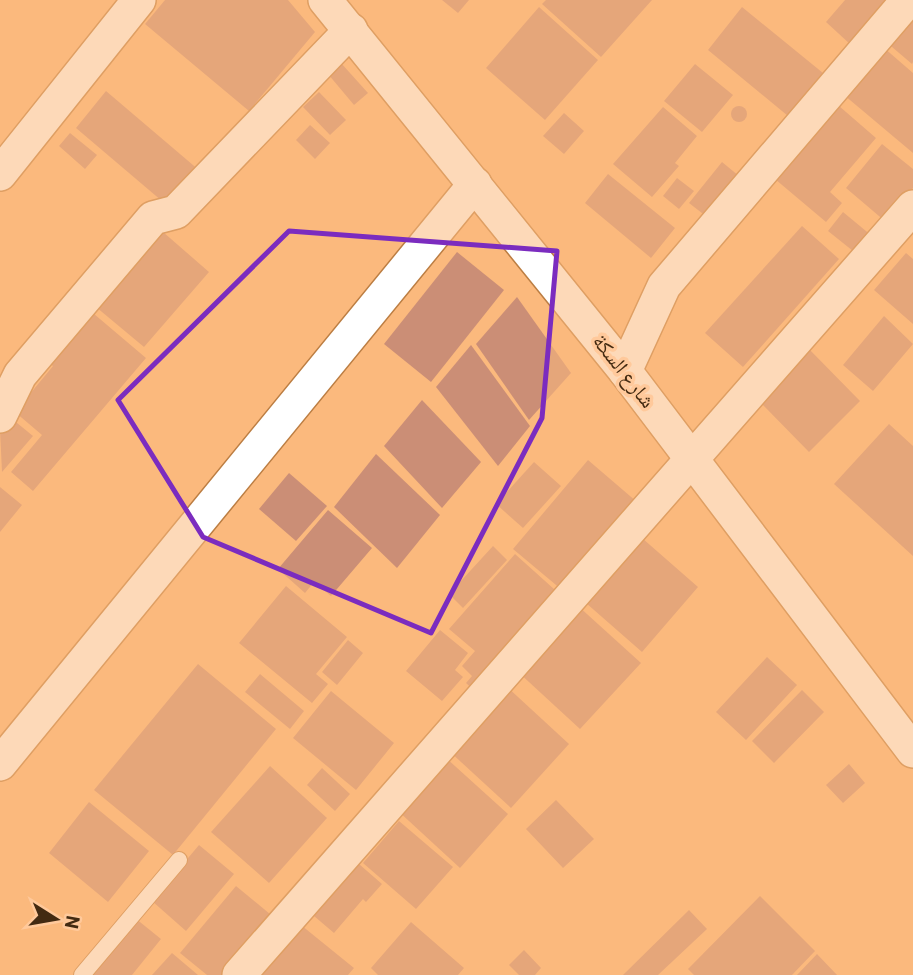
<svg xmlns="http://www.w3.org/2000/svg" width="913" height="975" font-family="Barlow,'Noto Naskh Arabic',sans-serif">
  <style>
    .building { fill: #cb8e76 }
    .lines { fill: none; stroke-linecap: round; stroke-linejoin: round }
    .lane-casing { stroke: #bc7e43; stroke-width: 18 }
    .street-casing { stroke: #bc7e43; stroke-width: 36 }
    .lane { stroke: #fff; stroke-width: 16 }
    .street { stroke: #fff; stroke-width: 33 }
    .marked { fill: none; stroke: #7b2cbf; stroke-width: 5; stroke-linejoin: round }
    .labels { text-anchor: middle; stroke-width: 7; stroke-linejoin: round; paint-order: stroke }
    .street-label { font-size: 21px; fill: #432a11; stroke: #ffc99b }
  </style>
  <rect width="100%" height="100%" fill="#fbb97d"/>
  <g class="building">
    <polygon points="165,0 288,0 315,32 249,111 145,24"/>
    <polygon points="442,0 469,0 458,13"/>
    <polygon points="546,0 652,0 601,57 542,4"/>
    <polygon points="845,0 891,0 851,45 826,22"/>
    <polygon points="539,7 598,60 545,120 486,68"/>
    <polygon points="742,7 823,73 788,116 708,50"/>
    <polygon points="913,9 913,62 912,64 885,41"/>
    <polygon points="883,47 913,73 913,153 844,95"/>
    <polygon points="341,63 368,93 354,105 328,74"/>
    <polygon points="695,64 733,95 702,132 664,101"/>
    <polygon points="106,91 200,171 169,207 76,128"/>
    <polygon points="319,92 346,120 330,135 303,107"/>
    <polygon points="831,99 876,138 830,192 842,203 826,222 769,174"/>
    <circle cx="739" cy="114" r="8"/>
    <polygon points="663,107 697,136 675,163 679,166 652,197 613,164"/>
    <polygon points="564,113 584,131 564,154 543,136"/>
    <polygon points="310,125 330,143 315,159 296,140"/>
    <polygon points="70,133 97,155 85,169 59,146"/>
    <polygon points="882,144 913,169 913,188 886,222 846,188"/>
    <polygon points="722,162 739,176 707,217 689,203"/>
    <polygon points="608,174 675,228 651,258 585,203"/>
    <polygon points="677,178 694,191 679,209 663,196"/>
    <polygon points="843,212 872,236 858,255 828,231"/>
    <polygon points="155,225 209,272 144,347 90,302"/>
    <polygon points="802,226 839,259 743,367 705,333"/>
    <polygon points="457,252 504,290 431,382 384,344"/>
    <polygon points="906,253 913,259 913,324 874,290"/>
    <polygon points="517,297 571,373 529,420 476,344"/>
    <polygon points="87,308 146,358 33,491 11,472 42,435 15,412 53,366 44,359"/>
    <polygon points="884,316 913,344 873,391 843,365"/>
    <polygon points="471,345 530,426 498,466 436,387"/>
    <polygon points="809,349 860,401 809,452 758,400"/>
    <polygon points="422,400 481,462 442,508 384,446"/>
    <polygon points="11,418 33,436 2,472 0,430"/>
    <polygon points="889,424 913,446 913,556 834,484"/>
    <polygon points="376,454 440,515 397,568 334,507"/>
    <polygon points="588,460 637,502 562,590 513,549"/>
    <polygon points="534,462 561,486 523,528 496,504"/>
    <polygon points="289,473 327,506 296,541 259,509"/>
    <polygon points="0,487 22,505 0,532"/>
    <polygon points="328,510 372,548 331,596 314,582 305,593 278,569"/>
    <polygon points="634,531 698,587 642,652 578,596"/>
    <polygon points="493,546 507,560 463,608 449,594"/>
    <polygon points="515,554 564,598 479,695 466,683 472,676 462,666 475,651 449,629"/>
    <polygon points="286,586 347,637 316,674 328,684 312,703 239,643"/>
    <polygon points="577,605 641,663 580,729 517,671"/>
    <polygon points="440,630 468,653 455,670 463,677 442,701 406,671"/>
    <polygon points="348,640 363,653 337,685 322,672"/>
    <polygon points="767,657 797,685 746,740 716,712"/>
    <polygon points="198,664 276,729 173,855 94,790"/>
    <polygon points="260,674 304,711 290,729 245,692"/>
    <polygon points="506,686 569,744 511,808 448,750"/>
    <polygon points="802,690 824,712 774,763 752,741"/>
    <polygon points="331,691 394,743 356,790 293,738"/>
    <polygon points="445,757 508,814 460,868 397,810"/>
    <polygon points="849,764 865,783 843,803 826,785"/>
    <polygon points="270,766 327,818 269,883 211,832"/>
    <polygon points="322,768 350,794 335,811 307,785"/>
    <polygon points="556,800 594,839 563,868 526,829"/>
    <polygon points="89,802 149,851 108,902 49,853"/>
    <polygon points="399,821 453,867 416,909 363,863"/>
    <polygon points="199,845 234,874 186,931 152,901"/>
    <polygon points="359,864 382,884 366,902 363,899 334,933 314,916"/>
    <polygon points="236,886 276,919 230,975 207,975 180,953"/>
    <polygon points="760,896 815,951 792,975 694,975 688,969"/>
    <polygon points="689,910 707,929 658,975 623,975"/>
    <polygon points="135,918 161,939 132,975 88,975"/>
    <polygon points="296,921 354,968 348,975 253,975"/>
    <polygon points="411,922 464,968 458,975 378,975 371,968"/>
    <polygon points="524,950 541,968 535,975 519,975 509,965"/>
    <polygon points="172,953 198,975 152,975"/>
    <polygon points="817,954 837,975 797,975"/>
  </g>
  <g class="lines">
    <defs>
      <polyline id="lane" points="82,975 179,860"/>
      <g id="street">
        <polyline points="325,0 625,371 913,751"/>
        <polyline points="0,174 139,0"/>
        <polyline points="625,371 664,286 908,0"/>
        <polyline points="0,416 20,375 153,218 176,212 351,30"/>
        <polyline points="0,764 475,184"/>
        <polyline points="239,975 913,207"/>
      </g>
    </defs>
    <use href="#lane" class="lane-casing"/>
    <use href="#street" class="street-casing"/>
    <use href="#lane" class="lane"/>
    <use href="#street" class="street"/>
  </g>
  <path d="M0 0H913V975H0ZM289 231 557 251 542 418 431 633 203 537 118 400Z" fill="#fbb97d" fill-opacity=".55" fill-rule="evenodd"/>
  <path class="marked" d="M289 231 557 251 542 418 431 633 203 537 118 400Z"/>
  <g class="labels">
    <g class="street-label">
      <text transform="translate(624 371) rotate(52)" y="7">شارع السكة</text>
    </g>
  </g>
  <g transform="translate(56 919) rotate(101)" stroke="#ffc99b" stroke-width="5" paint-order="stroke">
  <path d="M0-5L12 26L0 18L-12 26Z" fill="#432a11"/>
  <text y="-10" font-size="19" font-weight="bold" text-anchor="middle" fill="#432a11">N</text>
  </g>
</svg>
